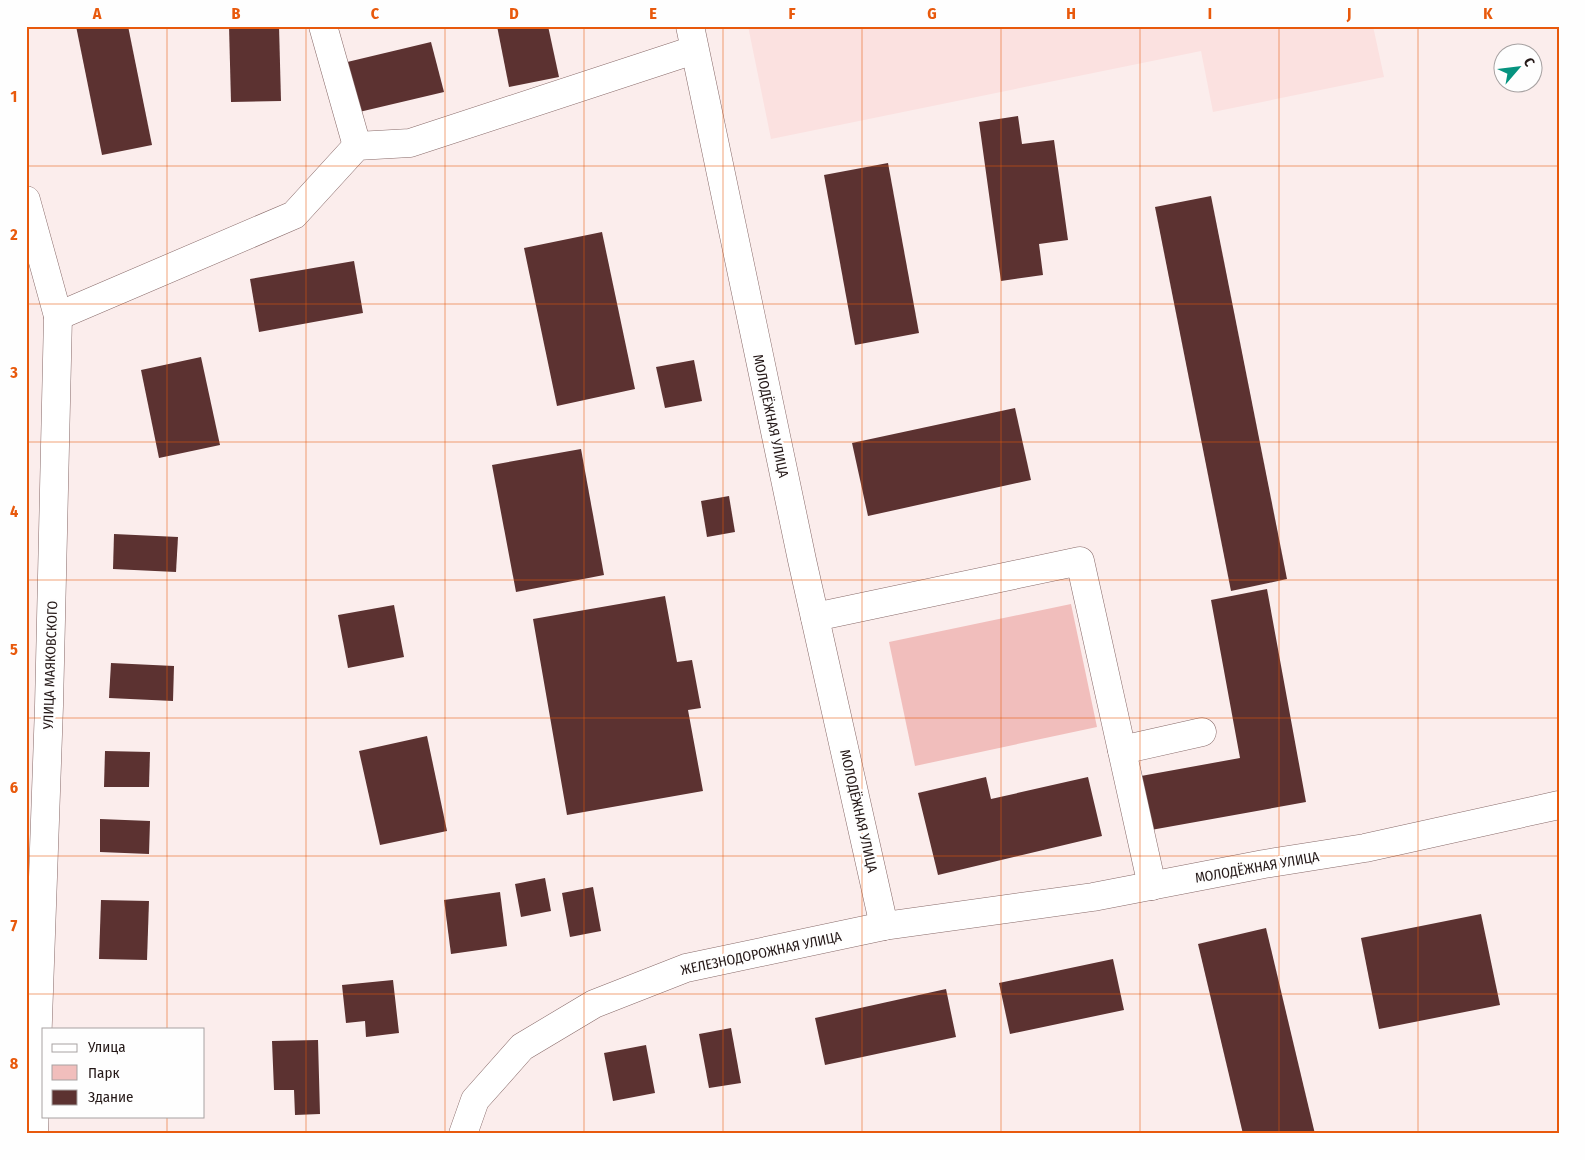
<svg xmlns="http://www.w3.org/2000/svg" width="1585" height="1160" font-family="'Fira Sans Condensed',sans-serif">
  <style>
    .built { fill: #fbe1e0 }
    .green { fill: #f1bebc }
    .building { fill: #5c3231 }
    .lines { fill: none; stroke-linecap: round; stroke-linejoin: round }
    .minor-casing { stroke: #886a69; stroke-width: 29 }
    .minor { stroke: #fff; stroke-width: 28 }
    .grid { fill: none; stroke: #e8590c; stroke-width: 1; stroke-opacity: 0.55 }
    .labels { text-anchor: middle; stroke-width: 5; stroke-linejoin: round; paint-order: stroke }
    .street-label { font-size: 14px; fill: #241817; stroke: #fefefe }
    .neatline { fill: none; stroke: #e8590c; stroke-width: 2 }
    .grid-label { font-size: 16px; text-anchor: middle; font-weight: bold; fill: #e8590c }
  </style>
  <rect width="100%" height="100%" fill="#fbedec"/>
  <polygon class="built" points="748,26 1373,26 1384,77 1213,112 1201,51 771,139"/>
  <polygon class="green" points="1071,604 1097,727 915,766 889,642"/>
  <g class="building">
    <polygon points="76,26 128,26 152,145 102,155"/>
    <polygon points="229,26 279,26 281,101 231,102"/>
    <polygon points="497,26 548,26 559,77 509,87"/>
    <polygon points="431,42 444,92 355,113 343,63"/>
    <polygon points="1018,116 1022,144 1054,140 1068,240 1039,244 1043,275 1001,281 979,122"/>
    <polygon points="888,163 919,333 855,345 824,175"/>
    <polygon points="1211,196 1287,579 1231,591 1155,207"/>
    <polygon points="602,232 635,389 557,406 524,248"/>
    <polygon points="354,261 363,313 259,332 250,279"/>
    <polygon points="201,357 220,445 159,458 141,370"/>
    <polygon points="694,360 702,401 665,408 656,367"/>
    <polygon points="1015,408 1031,480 868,516 852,443"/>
    <polygon points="581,449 604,575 516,592 492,465"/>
    <polygon points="729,496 735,532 707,537 701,501"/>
    <polygon points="114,534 178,537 176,572 113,569"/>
    <polygon points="1267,589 1306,802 1151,830 1141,776 1240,758 1211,600"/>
    <polygon points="665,596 677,662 692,660 701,708 688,710 703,791 567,815 533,619"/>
    <polygon points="394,605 404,657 348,668 338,615"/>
    <polygon points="111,663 174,666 173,701 109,698"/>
    <polygon points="427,736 447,831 380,845 359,751"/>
    <polygon points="105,751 150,752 149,787 104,787"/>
    <polygon points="986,777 991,799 1088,777 1102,836 938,875 918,793"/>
    <polygon points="100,819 150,821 149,854 100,852"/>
    <polygon points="545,878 551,911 521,917 515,884"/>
    <polygon points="593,887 601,931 570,937 562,893"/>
    <polygon points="500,892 507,946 451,954 444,900"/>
    <polygon points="101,900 149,901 147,960 99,959"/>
    <polygon points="1481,914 1500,1005 1379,1029 1361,938"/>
    <polygon points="1266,928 1315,1134 1243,1134 1198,944"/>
    <polygon points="1113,959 1124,1010 1010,1034 999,983"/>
    <polygon points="393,980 399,1033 366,1037 365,1021 346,1023 342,985"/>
    <polygon points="946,989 956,1037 825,1065 815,1018"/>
    <polygon points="731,1028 741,1083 709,1088 699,1034"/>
    <polygon points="318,1040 320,1114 295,1115 294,1090 274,1090 272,1041"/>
    <polygon points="646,1045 655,1093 613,1101 604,1053"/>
  </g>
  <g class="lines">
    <defs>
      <g id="minor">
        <polyline points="323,26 357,146"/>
        <polyline points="690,26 802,560 884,926"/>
        <polyline points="26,200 58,316 49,706 34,1134"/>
        <polyline points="58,316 294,215 357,146 410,143 694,50"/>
        <polyline points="815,617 1080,561 1152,886"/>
        <polyline points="1122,750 1202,732"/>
        <polyline points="463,1134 475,1100 522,1047 594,1004 686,968 884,926 1093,897 1264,864 1365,848 1559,805"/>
      </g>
    </defs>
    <use href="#minor" class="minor-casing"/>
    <use href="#minor" class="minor"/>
  </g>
  <path class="grid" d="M167 26V1029M306 26V1134M445 26V1134M584 26V1134M723 26V1134M862 26V1134M1001 26V1134M1140 26V1134M1279 26V1134M1418 26V1134M26 166H1559M26 304H1559M26 442H1559M26 580H1559M26 718H1559M26 856H1559M26 994H1559M167 1116V1134"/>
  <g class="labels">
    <g class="street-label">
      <text transform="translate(771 416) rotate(78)" y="5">МОЛОДЁЖНАЯ УЛИЦА</text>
      <text transform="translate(50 665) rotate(-88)" y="5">УЛИЦА МАЯКОВСКОГО</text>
      <text transform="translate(859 811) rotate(77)" y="5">МОЛОДЁЖНАЯ УЛИЦА</text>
      <text transform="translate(1257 867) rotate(-10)" y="5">МОЛОДЁЖНАЯ УЛИЦА</text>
      <text transform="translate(761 953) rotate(-12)" y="5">ЖЕЛЕЗНОДОРОЖНАЯ УЛИЦА</text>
    </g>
  </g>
  <rect width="1585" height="1160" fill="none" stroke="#fefefe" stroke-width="55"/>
  <rect x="42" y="1028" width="162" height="90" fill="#fefefe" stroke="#a7a2a2"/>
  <rect x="52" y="1044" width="25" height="8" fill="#ffffff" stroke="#a7a2a2"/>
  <text x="88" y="1052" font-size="15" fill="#241817">Улица</text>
  <rect x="52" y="1065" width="25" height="15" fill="#f1bebc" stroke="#a7a2a2"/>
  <text x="88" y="1078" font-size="15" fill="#241817">Парк</text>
  <rect x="52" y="1090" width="25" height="15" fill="#5c3231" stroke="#a7a2a2"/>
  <text x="88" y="1102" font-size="15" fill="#241817">Здание</text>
  <g transform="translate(1518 68) rotate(62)"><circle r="24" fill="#fefefe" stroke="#a7a2a2"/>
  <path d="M0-4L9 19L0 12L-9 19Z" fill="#06937f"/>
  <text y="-8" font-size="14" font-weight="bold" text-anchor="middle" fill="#241817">С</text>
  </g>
  <rect x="28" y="28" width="1530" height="1104" class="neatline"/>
  <g class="grid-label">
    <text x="97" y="19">A</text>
    <text x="236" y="19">B</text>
    <text x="375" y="19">C</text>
    <text x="514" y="19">D</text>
    <text x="653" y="19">E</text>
    <text x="792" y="19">F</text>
    <text x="932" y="19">G</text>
    <text x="1071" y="19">H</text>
    <text x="1210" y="19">I</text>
    <text x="1349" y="19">J</text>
    <text x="1488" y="19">K</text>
    <text x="14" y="102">1</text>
    <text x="14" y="240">2</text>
    <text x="14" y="378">3</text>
    <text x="14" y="517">4</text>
    <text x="14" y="655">5</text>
    <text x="14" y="793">6</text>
    <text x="14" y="931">7</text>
    <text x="14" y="1069">8</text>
  </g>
</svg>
